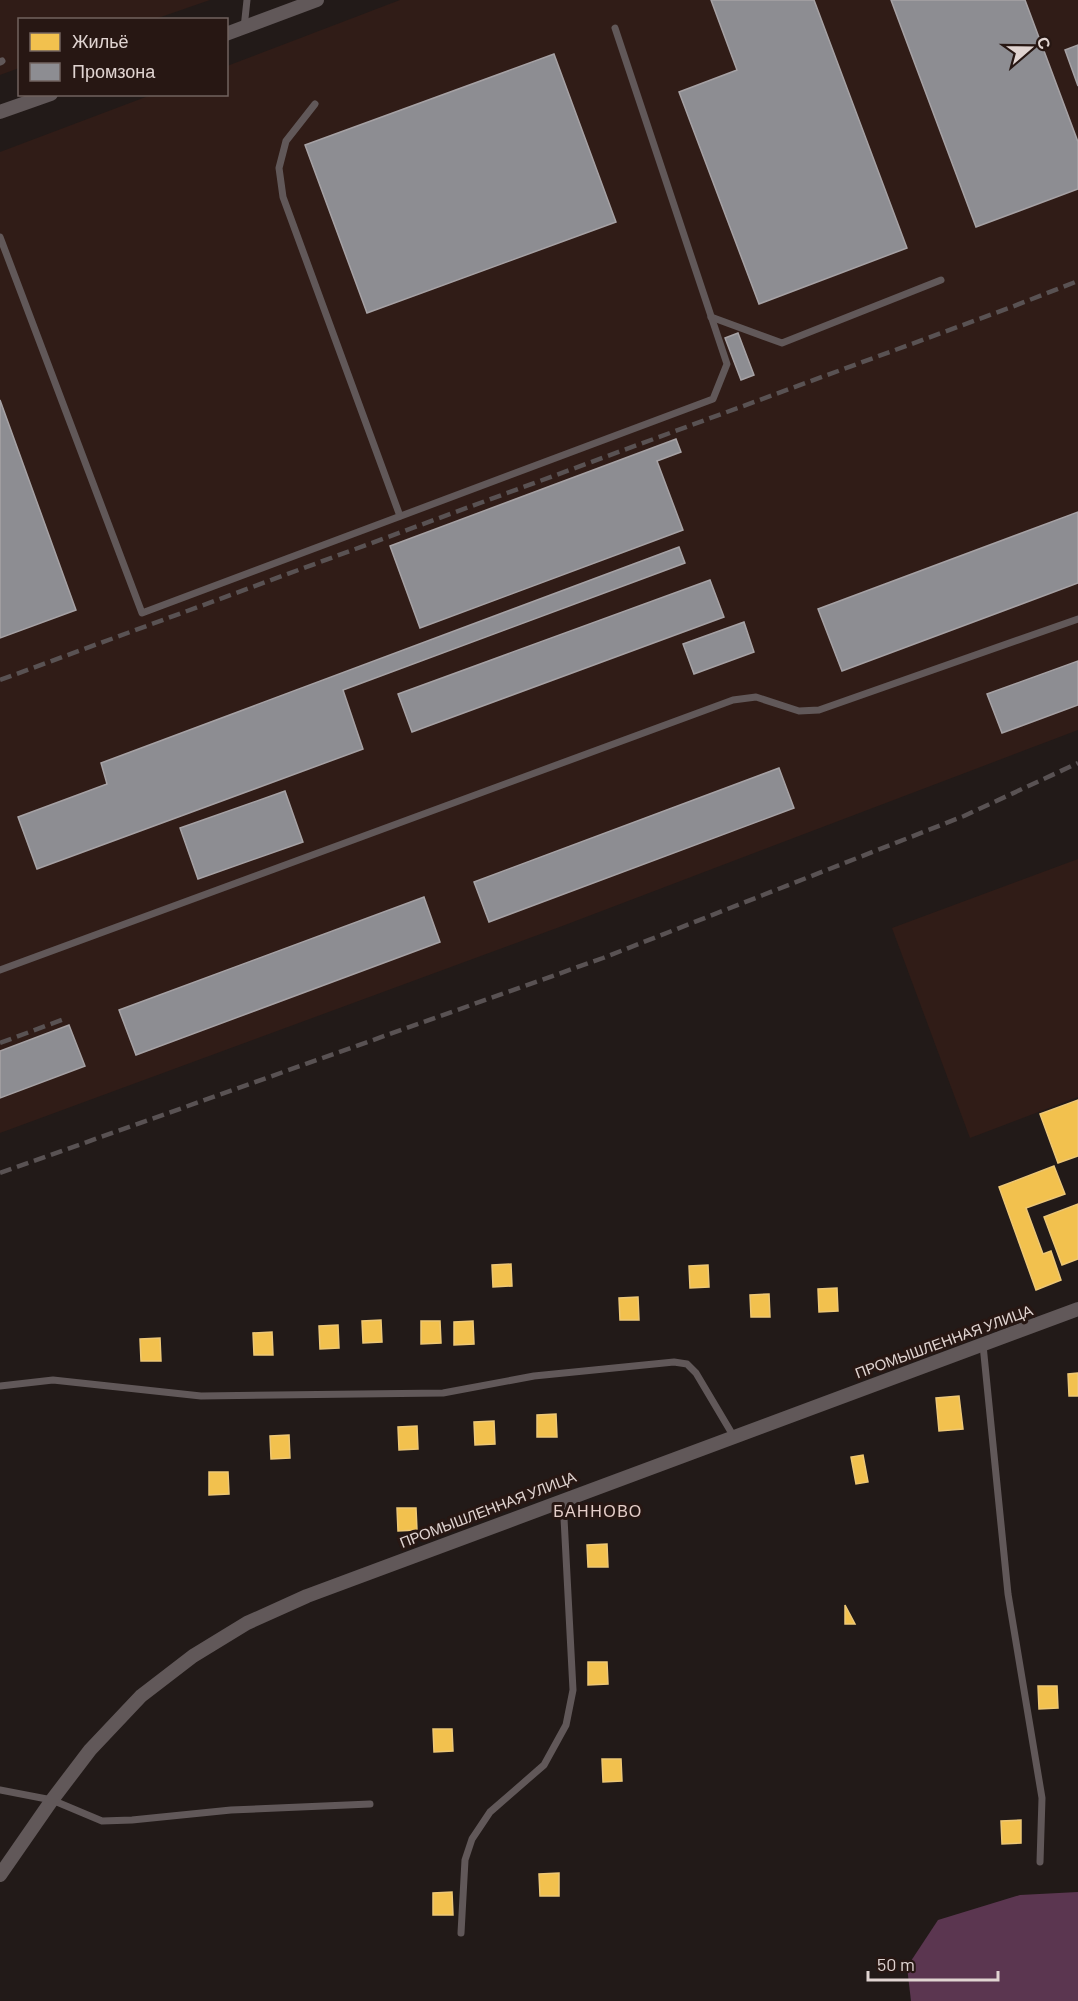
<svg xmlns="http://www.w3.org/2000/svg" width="1078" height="2001" font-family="Barlow,sans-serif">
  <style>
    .built { fill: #301c17 }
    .water { fill: #5b3650 }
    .homes { fill: #f2c14e; stroke: #edc775; stroke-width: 1.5 }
    .industry { fill: #8d8d92; stroke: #a6a2a5; stroke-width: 1.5 }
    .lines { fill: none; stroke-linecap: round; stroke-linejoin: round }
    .lane { stroke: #615859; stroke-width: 7 }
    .street { stroke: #615859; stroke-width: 14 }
    .rail { stroke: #595253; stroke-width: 4.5; stroke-dasharray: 12 6; stroke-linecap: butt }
    .labels { text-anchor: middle; stroke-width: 6; stroke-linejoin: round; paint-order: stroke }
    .street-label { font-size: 15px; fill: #e0d4d1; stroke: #271713 }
    .neighbourhood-label { font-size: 16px; letter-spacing: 1.5px; fill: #e6cfca; stroke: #271713 }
  </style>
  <rect width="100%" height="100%" fill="#221a18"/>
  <g class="built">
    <polygon points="0,0 210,0 155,19 20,20 19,68 0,75"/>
    <polygon points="400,0 1078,0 1078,730 565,925 0,1133 0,152 151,95 226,94 227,66"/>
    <polygon points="1078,859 1078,1097 970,1138 892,928"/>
  </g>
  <polygon class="water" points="1078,1892 1078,2001 911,2001 907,1967 938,1920 1020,1895"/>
  <g class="homes">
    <polygon points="1078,1100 1078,1156 1058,1163 1040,1114"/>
    <polygon points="1054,1166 1065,1194 1026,1208 1043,1254 1051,1251 1061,1280 1036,1290 999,1187"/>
    <polygon points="1078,1204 1078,1259 1062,1265 1044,1217"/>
    <polygon points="511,1264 512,1286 493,1287 492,1265"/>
    <polygon points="708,1265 709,1287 690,1288 689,1266"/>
    <polygon points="837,1288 838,1311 819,1312 818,1289"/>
    <polygon points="769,1294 770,1317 751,1317 750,1295"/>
    <polygon points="638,1297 639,1320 620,1320 619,1298"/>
    <polygon points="381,1320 382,1342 363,1343 362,1321"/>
    <polygon points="421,1321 440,1321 441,1343 421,1344"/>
    <polygon points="473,1321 474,1344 454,1345 454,1322"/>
    <polygon points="338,1325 339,1348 320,1349 319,1326"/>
    <polygon points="272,1332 273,1355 254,1355 253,1333"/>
    <polygon points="160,1338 161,1361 141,1361 140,1339"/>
    <polygon points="1078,1373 1078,1396 1069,1396 1068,1374"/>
    <polygon points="959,1396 963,1429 939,1431 936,1398"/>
    <polygon points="556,1414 557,1437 537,1437 537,1415"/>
    <polygon points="494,1421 495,1444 475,1445 474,1422"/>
    <polygon points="417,1426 418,1449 399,1450 398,1427"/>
    <polygon points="289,1435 290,1458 271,1459 270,1436"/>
    <polygon points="863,1455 868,1482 856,1484 851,1457"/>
    <polygon points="209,1472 228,1472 229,1494 209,1495"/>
    <polygon points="397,1508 416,1508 417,1530 398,1531"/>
    <polygon points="607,1544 608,1567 588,1567 587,1545"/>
    <polygon points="845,1605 855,1624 845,1624"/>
    <polygon points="588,1662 607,1662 608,1684 588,1685"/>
    <polygon points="1038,1686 1057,1686 1058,1708 1039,1709"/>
    <polygon points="433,1729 452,1729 453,1751 434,1752"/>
    <polygon points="602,1759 621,1759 622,1781 603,1782"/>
    <polygon points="1021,1820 1021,1843 1002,1844 1001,1821"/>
    <polygon points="559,1873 559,1896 540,1896 539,1874"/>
    <polygon points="452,1892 453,1915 433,1915 433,1893"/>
  </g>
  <g class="industry">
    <polygon points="711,0 814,0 907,248 759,304 679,92 737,70"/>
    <polygon points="891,0 1025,0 1078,142 1078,189 976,227"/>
    <polygon points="1078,45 1078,86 1065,50"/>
    <polygon points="554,54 616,222 367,313 305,145"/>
    <polygon points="738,333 754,375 741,380 725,338"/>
    <polygon points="0,400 76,610 0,638"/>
    <polygon points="676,439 681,452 657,461 683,530 420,628 390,546"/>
    <polygon points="1078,512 1078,583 842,671 818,609"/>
    <polygon points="679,547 685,563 343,690 363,749 37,869 18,817 107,784 101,763"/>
    <polygon points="710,580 724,617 412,732 398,694"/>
    <polygon points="744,622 754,652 694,674 683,644"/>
    <polygon points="1078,661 1078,705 1002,733 987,694"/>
    <polygon points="779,768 794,808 489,922 474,882"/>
    <polygon points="285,791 303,842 198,879 180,828"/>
    <polygon points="424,897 440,942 136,1055 119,1010"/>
    <polygon points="69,1025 85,1066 0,1098 0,1051"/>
  </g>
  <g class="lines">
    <g class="lane">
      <polyline points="244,28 247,0"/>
      <polyline points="0,62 2,61"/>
      <polyline points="315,104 286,141 279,168 283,197 400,516"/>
      <polyline points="0,237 142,613 713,399 727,364 615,28"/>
      <polyline points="711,317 782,343 941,280"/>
      <polyline points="0,970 733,700 756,697 799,711 819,710 1078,619"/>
      <polyline points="983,1345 1008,1594 1042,1798 1040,1862"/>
      <polyline points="0,1386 53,1380 201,1396 443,1393 534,1376 674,1362 687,1364 696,1373 734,1437"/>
      <polyline points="0,1790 52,1800 102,1821 132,1820 231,1810 370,1804"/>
      <polyline points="461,1933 465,1860 472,1839 490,1812 544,1765 566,1725 573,1690 563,1499"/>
    </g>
    <g class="street">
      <polyline points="226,34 317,0"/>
      <polyline points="0,112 51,94"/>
      <polyline points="0,1875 52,1800 90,1750 141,1696 193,1656 247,1623 307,1596 1078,1309"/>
    </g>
    <g class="rail">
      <polyline points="0,680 1009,308 1078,281"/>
      <polyline points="0,1043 67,1018"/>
      <polyline points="0,1173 603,958 964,816 1078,763"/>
    </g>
  </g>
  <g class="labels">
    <g class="street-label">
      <text transform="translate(944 1342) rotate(-20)" y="5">ПРОМЫШЛЕННАЯ УЛИЦА</text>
      <text transform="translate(488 1510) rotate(-21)" y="5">ПРОМЫШЛЕННАЯ УЛИЦА</text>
    </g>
    <g class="neighbourhood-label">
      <text x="598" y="1517">БАННОВО</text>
    </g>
  </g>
  <rect x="18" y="18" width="210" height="78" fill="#271713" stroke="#71635f" stroke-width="1.5"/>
  <rect x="30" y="33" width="30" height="18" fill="#f2c14e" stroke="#71635f" stroke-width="1.5"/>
  <text x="72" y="48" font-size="18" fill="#e0d4d1">Жильё</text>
  <rect x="30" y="63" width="30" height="18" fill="#8d8d92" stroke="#71635f" stroke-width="1.5"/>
  <text x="72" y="78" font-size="18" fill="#e0d4d1">Промзона</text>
  <g transform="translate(1030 48) rotate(70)" stroke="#271713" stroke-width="4.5" paint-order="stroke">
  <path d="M0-4.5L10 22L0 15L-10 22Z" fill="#e0d4d1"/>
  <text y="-9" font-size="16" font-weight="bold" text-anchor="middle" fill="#e0d4d1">С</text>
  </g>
  <path d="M868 1971v9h130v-9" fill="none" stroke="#e0d4d1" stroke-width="3"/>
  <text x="877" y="1971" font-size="18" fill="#e0d4d1" stroke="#271713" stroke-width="4.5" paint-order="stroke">50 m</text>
</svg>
